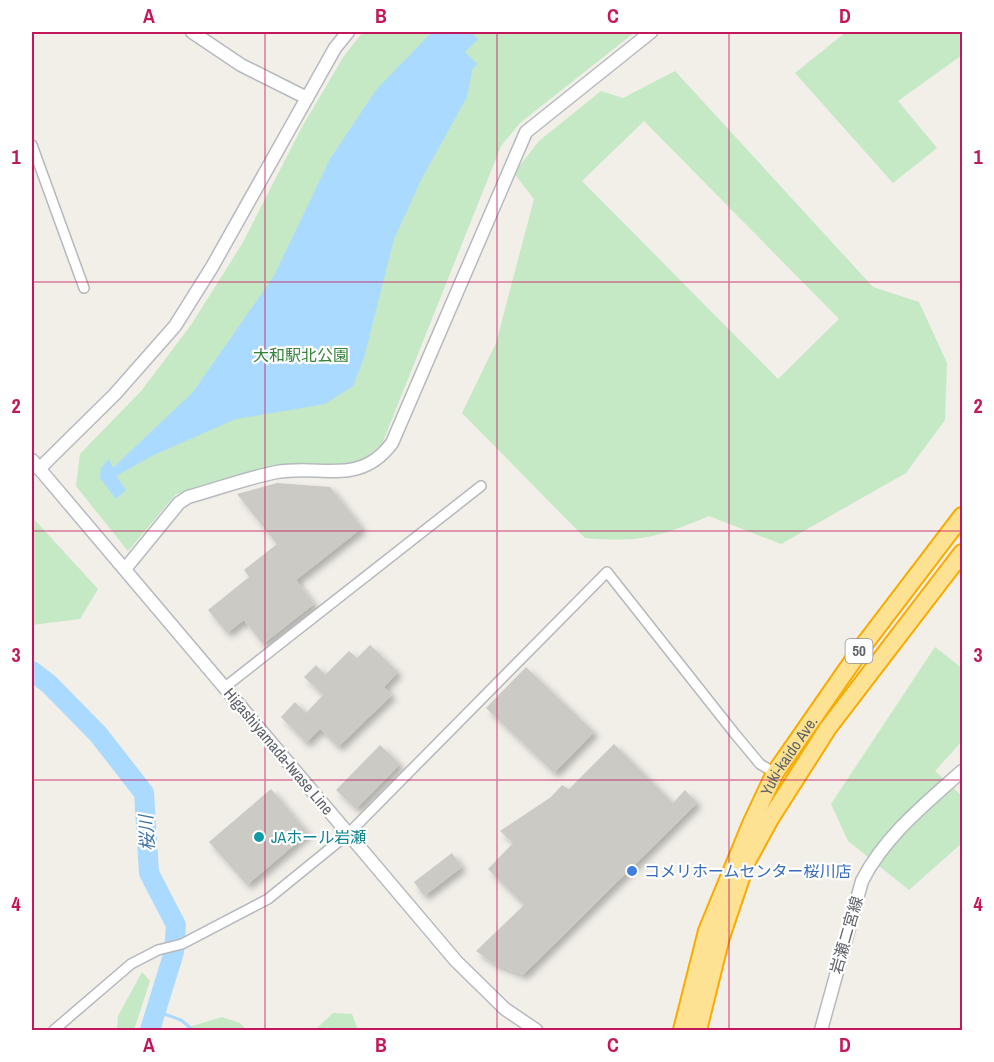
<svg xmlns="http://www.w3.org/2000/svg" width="994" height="1062" font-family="'Archivo Narrow','Noto Sans JP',sans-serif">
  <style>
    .green { fill: #c5e8c5; fill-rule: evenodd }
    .water { fill: #aadaff }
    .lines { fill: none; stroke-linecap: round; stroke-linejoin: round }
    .stream { stroke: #aadaff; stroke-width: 3 }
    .river { stroke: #aadaff; stroke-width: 20 }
    .building { fill: #cccac5; filter: url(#shadow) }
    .street-casing { stroke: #b5b8bc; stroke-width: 12 }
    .secondary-casing { stroke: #b6babf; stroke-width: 15 }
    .highway-casing { stroke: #f9ab00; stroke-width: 20 }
    .street { stroke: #fff; stroke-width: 9 }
    .secondary { stroke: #fff; stroke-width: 12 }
    .highway { stroke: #fde293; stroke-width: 16 }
    .grid { fill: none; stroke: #c2185b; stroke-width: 1.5; stroke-opacity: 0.55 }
    .culture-dot { fill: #0f9aa8; stroke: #fff; stroke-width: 2 }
    .shop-dot { fill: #3f7fe0; stroke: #fff; stroke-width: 2 }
    .labels { text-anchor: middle; stroke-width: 4.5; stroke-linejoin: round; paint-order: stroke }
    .shield { fill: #fff; stroke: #8f9295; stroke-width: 1.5 }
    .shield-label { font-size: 15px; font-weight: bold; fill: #5f6368 }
    .park-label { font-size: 16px; fill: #348238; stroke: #fff }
    .street-label { font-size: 16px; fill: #5f6368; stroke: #fff }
    .culture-label { font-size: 16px; fill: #0d838f; stroke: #fff; text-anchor: start }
    .shop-label { font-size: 16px; fill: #366cbe; stroke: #fff; text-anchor: start }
    .water-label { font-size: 18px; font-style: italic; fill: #4174aa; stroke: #fff }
    .neatline { fill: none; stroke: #c2185b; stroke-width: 2 }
    .grid-label { font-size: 20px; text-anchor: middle; font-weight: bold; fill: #c2185b }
  </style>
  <defs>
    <filter id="shadow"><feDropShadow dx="4.5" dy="4.5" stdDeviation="3" flood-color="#0004"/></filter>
  </defs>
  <rect width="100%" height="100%" fill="#f1efe8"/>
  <g class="green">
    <polygon points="363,32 635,32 520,123 501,146 382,444 362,460 339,468 279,467 176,494 128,551 76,486 80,454 142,390 191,325 242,244 302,127 344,56"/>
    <polygon points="846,32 962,32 962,55 898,101 937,148 893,183 795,73"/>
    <path d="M675 71 873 287 919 302 947 363 945 420 906 473 781 544 709 516C659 537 639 543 585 538L462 413 496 343 534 199 514 173 539 141 601 91 623 98ZM644 121 839 319 778 379 582 181Z"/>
    <polygon points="32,517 98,589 80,619 32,625"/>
    <polygon points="935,647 962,668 962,741 935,771 962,796 962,843 909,890 848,841 831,804"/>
    <polygon points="142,972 150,981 134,1030 117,1030 118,1016"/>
    <polygon points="333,1013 352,1014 358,1030 315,1030"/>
    <polygon points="222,1017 240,1023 247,1030 179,1030"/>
  </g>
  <polygon class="water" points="432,32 471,32 478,39 465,52 477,64 472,70 467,97 421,180 394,239 364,358 353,386 325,404 236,419 156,454 116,476 126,490 116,499 100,478 101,468 109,459 113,468 193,392 274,276 330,159 376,90"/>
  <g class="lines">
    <polyline class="stream" points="156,1011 181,1020 193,1030"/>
    <polyline class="river" points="32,671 49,684 98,734 144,793 149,873 176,925 174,952 150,1030"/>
  </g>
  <g class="building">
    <polygon points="277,483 330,487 362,528 296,580 314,604 263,644 244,620 227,633 208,610 249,577 244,570 277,544 237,494"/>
    <polygon points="370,645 398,672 384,687 392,695 338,747 320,729 306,743 281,717 295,702 306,713 323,695 304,677 316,665 325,675 349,651 357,658"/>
    <polygon points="526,667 594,732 554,773 486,708"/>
    <polygon points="614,744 673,803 685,790 697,803 523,975 493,963 476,951 524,905 488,869 513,843 500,831 551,797 562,785 569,789"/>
    <polygon points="380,745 400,764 356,809 336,790"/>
    <polygon points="271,789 308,833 247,885 209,842"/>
    <polygon points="452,853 462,867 424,896 414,882"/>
  </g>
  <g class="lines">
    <defs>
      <g id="street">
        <polyline points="32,145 84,288"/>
        <polyline points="225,687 481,486"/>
        <polyline points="54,1030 131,964 158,950 182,944 268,899 348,834 607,572 735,734 760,764 775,773"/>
      </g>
      <g id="secondary">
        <polyline points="192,32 241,65 307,98"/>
        <polyline points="32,460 456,961 505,1009 536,1030"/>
        <polyline points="39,469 115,394 175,326 212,267 335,48 348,32"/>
        <path d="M125 569 179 503 188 497C217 489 247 478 277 472 321 464 359 487 392 443L526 132 651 32"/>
        <path d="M821 1030 862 881C885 836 925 804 962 771"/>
      </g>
      <g id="highway">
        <path id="s1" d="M682 1030 707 931 751 824 775 773 866 642 962 516"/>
        <polyline points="698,1030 721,937 746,863 770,819 828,728 962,553"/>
      </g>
    </defs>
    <use href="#street" class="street-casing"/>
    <use href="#secondary" class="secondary-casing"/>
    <use href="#highway" class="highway-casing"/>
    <use href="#street" class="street"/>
    <use href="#secondary" class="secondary"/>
    <use href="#highway" class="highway"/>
  </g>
  <path class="grid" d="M265 32V1030M497 32V1030M729 32V1030M32 282H962M32 531H962M32 780H962"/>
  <circle class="culture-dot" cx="259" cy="837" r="6"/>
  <circle class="shop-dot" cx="632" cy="871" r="6"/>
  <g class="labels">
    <rect class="shield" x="845.5" y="639" width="27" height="24" rx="4.5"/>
    <g class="shield-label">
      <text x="859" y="656">50</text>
    </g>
    <g class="park-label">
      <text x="301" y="361">大和駅北公園</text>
    </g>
    <g class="street-label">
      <text transform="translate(279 751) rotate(50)" y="6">Higashiyamada-Iwase Line</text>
      <text dy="6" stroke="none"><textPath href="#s1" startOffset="296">Yuki-kaido Ave.</textPath></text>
      <text transform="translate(846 935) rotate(-74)" y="6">岩瀬二宮線</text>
    </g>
    <g class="culture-label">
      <text x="271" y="843">JAホール岩瀬</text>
    </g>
    <g class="shop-label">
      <text x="644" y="877">コメリホームセンター桜川店</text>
    </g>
    <g class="water-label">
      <text transform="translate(147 833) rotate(-93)" y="6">桜川</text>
    </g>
  </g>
  <rect width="994" height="1062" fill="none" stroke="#ffffff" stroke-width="66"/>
  <rect x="33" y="33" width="928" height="996" class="neatline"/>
  <g class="grid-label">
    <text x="149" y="23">A</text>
    <text x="381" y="23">B</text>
    <text x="613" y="23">C</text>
    <text x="845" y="23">D</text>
    <text x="16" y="164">1</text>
    <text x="978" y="164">1</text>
    <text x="16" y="413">2</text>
    <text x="978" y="413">2</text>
    <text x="16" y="662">3</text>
    <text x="978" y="662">3</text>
    <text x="16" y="911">4</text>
    <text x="978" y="911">4</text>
    <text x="149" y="1052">A</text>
    <text x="381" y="1052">B</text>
    <text x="613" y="1052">C</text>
    <text x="845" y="1052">D</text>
  </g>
</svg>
